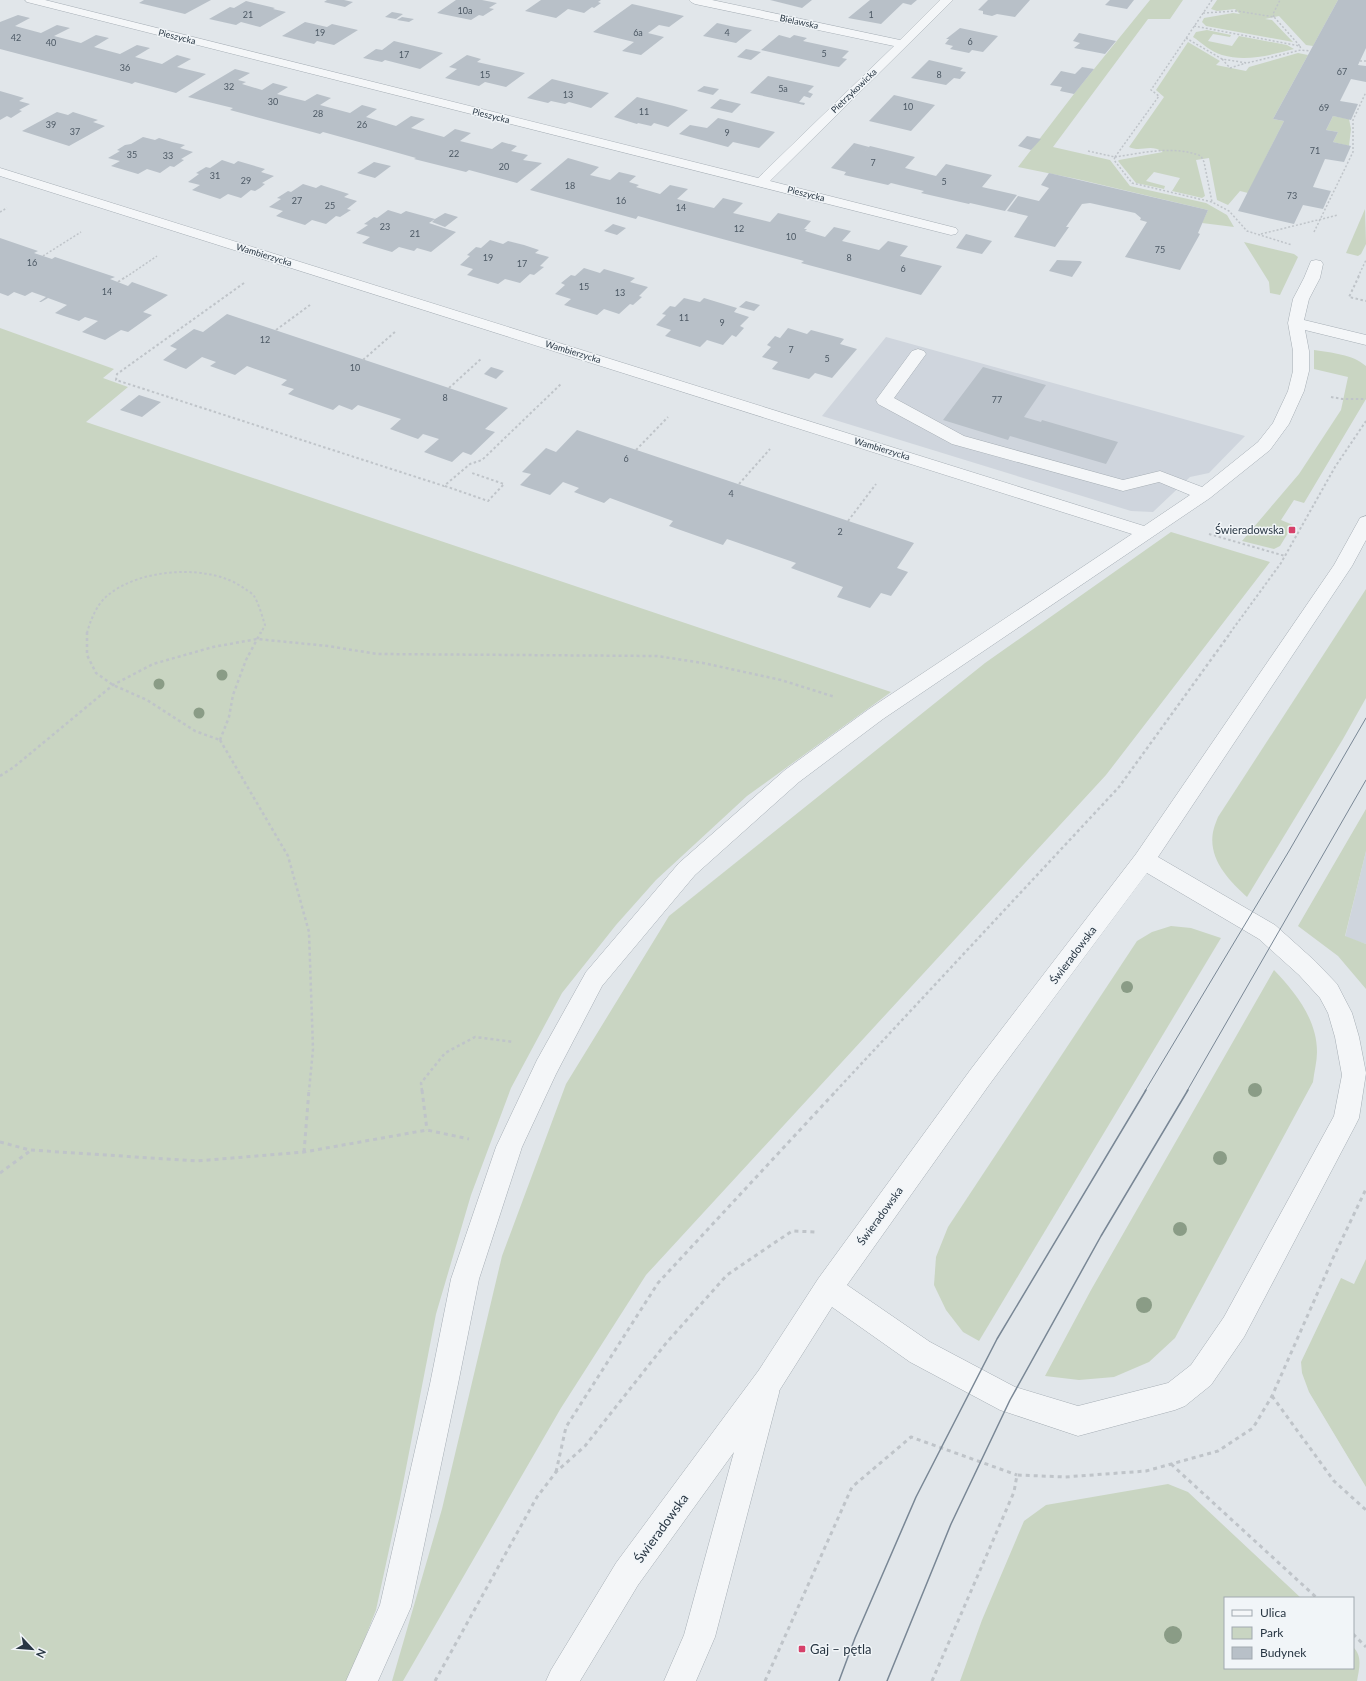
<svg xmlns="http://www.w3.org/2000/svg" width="1366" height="1681" font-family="Lato,sans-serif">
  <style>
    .built { fill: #cfd5dd }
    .green { fill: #c9d5c2 }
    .building { fill: #b8c0c8 }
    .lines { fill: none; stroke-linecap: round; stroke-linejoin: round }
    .minor-casing { stroke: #a6aeb5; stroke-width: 1 }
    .path-far3 { stroke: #bfc4c9; stroke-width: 1.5; stroke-dasharray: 2 2; stroke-linecap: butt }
    .path-far2 { stroke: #bfc4c9; stroke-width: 2; stroke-dasharray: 2.5 2.5; stroke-linecap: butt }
    .path-far1 { stroke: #bfc4c9; stroke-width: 2.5; stroke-dasharray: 3 3; stroke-linecap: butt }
    .path { stroke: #bfc4c9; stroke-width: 3; stroke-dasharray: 4 4; stroke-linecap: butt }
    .minor { fill: #f4f6f8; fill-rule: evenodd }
    .tram-far1 { stroke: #798795; stroke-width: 1 }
    .tram { stroke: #798795; stroke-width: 1.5 }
    .tree { fill: #8a9c86 }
    .poi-dot { fill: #d6406a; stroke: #f1f5f8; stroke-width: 1.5 }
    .labels { text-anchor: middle; stroke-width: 3; stroke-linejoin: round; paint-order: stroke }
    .number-label { font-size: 9px; fill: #4c5864 }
    .far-street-label { font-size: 9px; fill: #283643; stroke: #f1f5f8 }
    .poi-label { font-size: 11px; fill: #283643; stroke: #f1f5f8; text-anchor: end }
    .street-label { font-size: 11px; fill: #283643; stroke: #f1f5f8 }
    .near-street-label { font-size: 13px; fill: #283643; stroke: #f1f5f8 }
    .near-poi-label { font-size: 13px; fill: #283643; stroke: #f1f5f8; text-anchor: start }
  </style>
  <rect width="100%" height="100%" fill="#e1e6ea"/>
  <g class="built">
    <polygon points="886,337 1245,436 1209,473 1190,477 1153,512 1131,511 822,416"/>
    <polygon points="1366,851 1366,944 1345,937"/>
  </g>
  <g class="green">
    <polygon points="1150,0 1183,0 1170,19 1148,19 1053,147 1110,160 1130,186 1206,203 1227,215 1234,227 1202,223 1208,210 1077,179 1018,167 1077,90"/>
    <polygon points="1217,0 1338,0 1313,46 1306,45 1279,16 1265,19 1272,20 1293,42 1206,26 1202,22 1204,18 1233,13 1240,14 1235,9 1217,11 1211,9"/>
    <path d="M1207 30 1231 35 1230 37 1213 34 1208 41 1232 46 1239 36 1287 45 1294 49C1271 55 1246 62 1222 55 1211 52 1202 43 1193 37L1196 32Z"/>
    <path d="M1188 42 1220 61 1216 65 1246 71 1249 67 1298 53 1308 55 1273 119 1284 121 1248 193 1240 191 1228 205 1217 200 1209 158 1196 160 1205 196 1202 198 1172 191 1180 178 1154 172 1146 181 1165 186 1164 189 1136 183 1118 161 1119 160 1163 152C1149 143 1142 153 1129 147L1164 97 1156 90Z"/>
    <polygon points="1333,116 1349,119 1351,129 1349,146 1333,142 1338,132 1326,130"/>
    <polygon points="1365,209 1366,244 1361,254 1358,256 1346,253"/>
    <polygon points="1244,242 1294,254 1298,257 1280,295 1270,293 1269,282"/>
    <polygon points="0,328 114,369 103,378 128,387 86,422 891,692 747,796 656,880 616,925 562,993 511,1088 471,1195 436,1314 400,1499 376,1610 348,1681 0,1681"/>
    <path d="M1314 350C1332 353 1352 354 1366 366V399L1304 503 1294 500 1281 520 1293 525 1280 546 1274 549 1242 541 1299 474 1341 410 1348 377 1314 369Z"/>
    <polygon points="1171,532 1270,562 1106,775 646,1275 561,1408 403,1681 392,1681 442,1509 502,1256 566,1084 669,916 985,663"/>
    <path d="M1366 589V698L1343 739 1247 897C1229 881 1208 859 1213 832 1214 827 1216 822 1218 817Z"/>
    <polygon points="1366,809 1366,851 1345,936 1366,944 1366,989 1338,956 1298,926"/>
    <polygon points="1171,926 1191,928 1221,938 979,1341 963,1332 946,1310 934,1285 936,1257 948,1227 1137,941 1152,932"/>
    <path d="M1274 970C1295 992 1317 1019 1317 1052 1317 1062 1314 1072 1313 1082L1175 1338 1149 1362 1114 1377 1079 1380 1045 1376 1091 1290Z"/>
    <polygon points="1366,1259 1366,1487 1309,1392 1302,1373 1301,1362 1341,1278 1354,1284"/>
    <path d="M1168 1484 1188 1492 1301 1598H1225V1668H1353V1647C1363 1656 1359 1669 1357 1681H960L982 1620 1024 1521 1046 1505Z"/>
  </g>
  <g class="building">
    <polygon points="144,0 211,0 185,14 139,3"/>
    <polygon points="327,0 344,0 353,2 345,7 324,2"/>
    <polygon points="456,0 482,0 497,3 489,8 494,9 483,16 479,15 471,20 437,13"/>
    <polygon points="541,0 601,0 598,2 601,3 594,8 592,7 584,13 568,9 556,18 525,11"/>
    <polygon points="770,0 812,0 802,8"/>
    <polygon points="870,0 917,0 911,5 903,3 881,24 848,18"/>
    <polygon points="988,0 1030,0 1015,17 997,14 992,16 983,14 983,11 978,10"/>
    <polygon points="1110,0 1134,0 1127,9 1105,5"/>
    <polygon points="1338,0 1366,0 1366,48 1358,65 1366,66 1366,82 1351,79 1340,101 1358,104 1351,120 1333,116 1326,130 1338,132 1333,142 1351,146 1344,162 1325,159 1313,187 1331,191 1323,209 1303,205 1294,224 1238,211 1284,121 1273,119"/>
    <polygon points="246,1 275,8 273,9 286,12 260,27 241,22 236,25 209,19 230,7 234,8"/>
    <polygon points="632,4 641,6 684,16 669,27 659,25 648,33 664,37 641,55 622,51 634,42 593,32"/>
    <polygon points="392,12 403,14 396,19 385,17"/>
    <polygon points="18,15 30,18 15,26 41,33 57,25 70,28 54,36 81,43 96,35 109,38 94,47 120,54 137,45 150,48 135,57 162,64 177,55 191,59 177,67 206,74 176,93 135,82 132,84 129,83 0,49 0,22"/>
    <polygon points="402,17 414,19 409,22 397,20"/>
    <polygon points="305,22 327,27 332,24 358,30 334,45 317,41 314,44 282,36"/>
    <polygon points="717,23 735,27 752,30 736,43 703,36"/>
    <polygon points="960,28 998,36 983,52 972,50 969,53 950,49 953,46 945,44 949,39 946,39"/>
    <polygon points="1079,33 1116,41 1105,54 1074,48 1080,43 1073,41"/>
    <polygon points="779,35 790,38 794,35 807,38 803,41 849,51 842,58 847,59 839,67 833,66 761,50"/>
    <polygon points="394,41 443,53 420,69 385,60 382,62 363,58 376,49 382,50"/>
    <polygon points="746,49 761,52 751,60 737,57"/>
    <polygon points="467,55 481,59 477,62 525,73 506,87 485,82 479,86 445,78 457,69 449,67"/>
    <polygon points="929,60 963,68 960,71 966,72 960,79 954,78 946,85 911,78"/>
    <polygon points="1082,67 1094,69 1074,94 1060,91 1062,87 1050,85 1061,71 1075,74"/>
    <polygon points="235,69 250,73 238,80 246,82 242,84 262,90 273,83 288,87 277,94 305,101 317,94 331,98 320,105 350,113 362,105 377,109 366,117 396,126 411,116 425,119 411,128 444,137 455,129 471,133 460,141 492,149 502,142 517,146 511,151 528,155 523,160 542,163 517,183 469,170 466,172 414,159 416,158 370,145 323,132 320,134 309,131 230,110 233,108 188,97"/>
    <polygon points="768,76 814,86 808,92 813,94 810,98 804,96 799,102 805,103 804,105 750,93"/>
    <polygon points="552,79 556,80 609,93 591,108 569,102 565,104 551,101 548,103 527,98"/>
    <polygon points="704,86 719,89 713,95 697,91"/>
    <polygon points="0,91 24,98 19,101 30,104 19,110 22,111 11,118 7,116 0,120"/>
    <polygon points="894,95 935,105 911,131 869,121"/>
    <polygon points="637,97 674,106 688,110 668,127 654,123 651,126 638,123 637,124 614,117"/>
    <polygon points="720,99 741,104 732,113 710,108"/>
    <polygon points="57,112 68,115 73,112 98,120 93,122 105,126 69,146 22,131"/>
    <polygon points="718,118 775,132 759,148 733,142 728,147 679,134 690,125 707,128"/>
    <polygon points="1027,136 1041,139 1031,150 1018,146"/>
    <polygon points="143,137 155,140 159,138 172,142 185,145 180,148 193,152 181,159 184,160 174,167 170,166 160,173 147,169 138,174 111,166 120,161 108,158 120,151 117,150 125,145 131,144"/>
    <polygon points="854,143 869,147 865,151 870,146 915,157 905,168 936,176 946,164 992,175 982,187 1017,195 1005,211 970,203 969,204 921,193 924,191 899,185 891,183 888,185 844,175 846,172 831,168"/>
    <polygon points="568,158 599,167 590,175 610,180 619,172 636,176 629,182 639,185 636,187 660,194 670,185 688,189 677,199 714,208 723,198 743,203 733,213 770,222 778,213 811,221 804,229 807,229 805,231 825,237 834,227 851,231 842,241 879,250 888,241 908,246 900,256 942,266 921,295 801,263 804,261 667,224 638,216 636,219 530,190"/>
    <polygon points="222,160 234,164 238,161 265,169 261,172 274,176 262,183 265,184 260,188 255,191 251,190 241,198 228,194 220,199 192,190 200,185 188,182 199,174 196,173 206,167 210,168"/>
    <polygon points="374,162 391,166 375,178 357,173"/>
    <polygon points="1049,173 1208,210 1198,233 1200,234 1180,270 1125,257 1147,222 1140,220 1141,218 1135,213 1090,203 1082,204 1066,227 1069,227 1055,247 1014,237 1028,216 1007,211 1018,196 1039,201 1049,188 1041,185"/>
    <polygon points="303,184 316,188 321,185 349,194 344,197 357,201 347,209 351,210 340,217 336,216 326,224 312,220 305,225 276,216 283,211 269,207 281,199 277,198 288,191 291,192"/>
    <polygon points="388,210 401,214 406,211 435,219 445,213 458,217 445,227 432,222 435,219 429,223 456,232 431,252 417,248 414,251 399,247 392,252 362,243 370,237 356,233 368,225 364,224 374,217 377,218"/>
    <polygon points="613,224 626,228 617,235 604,231"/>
    <polygon points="966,234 992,241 982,254 956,248"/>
    <polygon points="0,238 38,251 34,253 52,259 55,257 115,277 110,279 128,286 132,282 168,295 143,312 152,315 128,332 121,330 105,340 82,332 98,321 85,317 79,321 55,313 67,305 48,298 41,302 39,302 46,297 32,292 25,296 14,292 8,296 0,293"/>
    <polygon points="490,240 503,244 508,241 524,245 539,250 535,253 549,257 540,266 544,267 534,275 530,274 520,283 505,279 498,284 467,275 473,269 460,265 470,256 467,255 476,247 481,248"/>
    <polygon points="1057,260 1080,261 1082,262 1072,277 1049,271"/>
    <polygon points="584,268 600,273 604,269 635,278 630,282 648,287 639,296 642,297 633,305 630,304 619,314 604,309 597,315 564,305 571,299 555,294 565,285 561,283 571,275 575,276"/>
    <polygon points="684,298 700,302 704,298 727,305 737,308 734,312 749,317 740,326 744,328 736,337 732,335 723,345 707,340 700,347 665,336 671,330 656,325 666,315 662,314 670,306 675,307"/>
    <polygon points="746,301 760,305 754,311 739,307"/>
    <polygon points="227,314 449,388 508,408 485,429 495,432 471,455 463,452 452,462 424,452 439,439 423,434 418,439 390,429 401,419 358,405 352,410 339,405 333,410 288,394 294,389 281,385 287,380 247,366 235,375 210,366 216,362 202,357 186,369 163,360 177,349 170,346 194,329 203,332"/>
    <polygon points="788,328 807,334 811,330 841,338 844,339 840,344 857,349 832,378 815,373 809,379 772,369 778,362 762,357 771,347 767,345 775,336 780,338"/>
    <polygon points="491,367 504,371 496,379 484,374"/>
    <polygon points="983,367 1046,385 1024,417 1041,422 1042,420 1118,442 1106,464 1010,436 1008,440 943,420"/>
    <polygon points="139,395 161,402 142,417 120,410"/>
    <polygon points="577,430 914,543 897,568 908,572 891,596 881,593 870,608 837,597 843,587 791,568 796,563 727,539 723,545 669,526 673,521 610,498 604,503 574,492 579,488 563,482 550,495 520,485 531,474 522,472 546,448 556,452"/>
  </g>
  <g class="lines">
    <defs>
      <g id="minor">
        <polygon points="25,0 45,0 758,178 894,46 695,4 691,2 689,0 712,0 900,40 940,0 953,0 770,181 956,228 958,231 956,234 951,235 27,2"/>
        <polygon points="0,168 1144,526 1190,495 1159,482 1123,491 952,444 878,404 876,400 912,351 918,349 924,351 926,354 894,398 964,436 1123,480 1160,471 1202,487 1258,442 1273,423 1288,391 1293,371 1293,351 1288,323 1293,299 1304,278 1311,261 1316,260 1321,261 1323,264 1320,278 1309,299 1304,320 1366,335 1366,345 1305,330 1309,351 1309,371 1304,391 1289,424 1270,450 1210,498 883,719 799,782 695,875 602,986 556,1074 522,1147 479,1279 458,1384 411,1607 378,1681 346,1681 380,1605 430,1384 451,1279 496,1147 537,1060 586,972 679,863 785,770 869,709 1132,534 0,176"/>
        <path d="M1366 516V540L1352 566 1158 857 1275 925 1315 961 1337 984 1352 1013 1359 1037 1366 1073 1359 1118 1355 1126 1244 1337 1211 1385 1185 1406 1175 1410 1078 1436 1000 1410 910 1362 832 1307 779 1391V1393L715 1637 696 1681H664L684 1635 734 1452 638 1585 580 1681H546L551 1670 616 1563 759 1370 818 1279 971 1069 1136 854 1334 565 1360 518ZM1147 873 1259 939 1299 975 1320 998 1328 1013 1335 1037 1342 1075 1334 1116 1224 1317 1191 1365 1168 1383 1078 1406 1015 1387 930 1342 847 1285 989 1085Z"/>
      </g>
    </defs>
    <use href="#minor" class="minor-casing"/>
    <g class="path-far3">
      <polyline points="1203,13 1237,11 1274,17 1300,46"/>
      <polyline points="1274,17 1273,14 1280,0"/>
      <polyline points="1194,26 1300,46 1301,50"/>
      <polyline points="1186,38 1222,59 1247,63 1301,50 1310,51"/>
      <polyline points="1222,59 1230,68 1246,63"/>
      <polyline points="1360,61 1366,61"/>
      <polyline points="1088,151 1115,157 1114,160 1132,183 1212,202 1229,211 1247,231 1292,245"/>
      <polyline points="1115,157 1159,96 1151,90 1212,0"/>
      <path d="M1115 157C1142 153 1174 145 1201 156L1204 162 1212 202"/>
      <polyline points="0,212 7,208"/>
      <polyline points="1314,232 1353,152 1353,120 1366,92"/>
      <polyline points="1261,234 1338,215"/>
      <polyline points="43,256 81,232"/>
      <polyline points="126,277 157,256"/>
      <polyline points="1358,277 1366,260"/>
    </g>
    <g class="path-far2">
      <polyline points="1359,276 1349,297 1366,301"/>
      <polyline points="118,282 127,276"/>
      <polyline points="244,283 117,374 116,380 444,486 470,464 482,460 562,383"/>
      <polyline points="276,330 310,305"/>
      <polyline points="363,360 396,331"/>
      <polyline points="449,388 482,358"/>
      <polyline points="1331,397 1343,399 1366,399"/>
      <polyline points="636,450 668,417"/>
      <polyline points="739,484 770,449"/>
      <polyline points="445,486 488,501 504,484 472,473"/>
      <polyline points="848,521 876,484"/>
      <polyline points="1209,534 1285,556"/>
      <path d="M87 633C90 621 97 604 107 596 139 568 211 563 245 589 248 591 252 593 254 596 259 604 262 616 265 625L261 633"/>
      <polyline points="1230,633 1281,563 1335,467 1366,421"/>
    </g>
    <g class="path-far1">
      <polyline points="87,632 87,655 96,673 113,685 147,700 195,731 220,740"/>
      <polyline points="220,740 288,856 309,932 313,1049 309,1091"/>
      <polyline points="220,740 229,717 233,695 246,660 261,632"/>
      <polyline points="0,776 14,767 113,685 153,664 213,647 257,639 328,646 377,654 657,656 703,663 781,680 835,697"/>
      <polyline points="422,1091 421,1083 445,1053 475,1037 514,1042"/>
      <polyline points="836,1091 1119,787 1231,632"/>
    </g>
    <g class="path">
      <polyline points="422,1090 427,1130"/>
      <polyline points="0,1142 30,1150 197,1161 304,1152 427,1130 469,1139"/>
      <polyline points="304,1152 309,1090"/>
      <polyline points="0,1173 30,1151"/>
      <polyline points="1272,1396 1334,1481 1366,1510"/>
      <polyline points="1171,1464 1317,1598"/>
      <polyline points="556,1472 566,1427 658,1283 837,1090"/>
      <polyline points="1353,1634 1366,1647"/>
      <polyline points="435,1681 537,1497 556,1472 585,1446 667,1342 727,1275 792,1231 816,1232"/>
      <polyline points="765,1681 852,1487 911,1437 1017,1475"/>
      <polyline points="932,1681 1014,1492 1017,1475 1065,1477 1146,1471 1218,1451 1253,1428 1272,1396 1333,1258 1366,1189"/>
    </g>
    <use href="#minor" class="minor"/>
    <g class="tram-far1">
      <polyline points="1145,1091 1289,851 1366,718"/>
      <polyline points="1187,1091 1366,780"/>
    </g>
    <g class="tram">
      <polyline points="839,1681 855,1638 916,1497 997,1339 1146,1090"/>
      <polyline points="887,1681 951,1524 1010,1400 1101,1236 1188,1090"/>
    </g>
  </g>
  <g class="tree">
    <circle cx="222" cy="675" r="5.5"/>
    <circle cx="159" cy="684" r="5.5"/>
    <circle cx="199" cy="713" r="5.5"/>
    <circle cx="1127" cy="987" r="6"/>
    <circle cx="1255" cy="1090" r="7"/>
    <circle cx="1220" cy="1158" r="7"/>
    <circle cx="1180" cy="1229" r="7"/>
    <circle cx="1144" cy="1305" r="8"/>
    <circle cx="1173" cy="1635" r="9"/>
  </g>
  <g class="poi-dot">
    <rect x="1288" y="526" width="8" height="8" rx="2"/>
    <rect x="798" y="1645" width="8" height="8" rx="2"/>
  </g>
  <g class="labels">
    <g class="number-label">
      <text x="465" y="14">10a</text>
      <text x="248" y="18">21</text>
      <text x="871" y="18">1</text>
      <text x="320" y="36">19</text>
      <text x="638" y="36">6a</text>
      <text x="727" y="36">4</text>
      <text x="16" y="41">42</text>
      <text x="970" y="45">6</text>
      <text x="51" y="46">40</text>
      <text x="824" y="57">5</text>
      <text x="404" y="58">17</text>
      <text x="125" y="71">36</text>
      <text x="1342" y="75">67</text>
      <text x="485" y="78">15</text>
      <text x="939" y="78">8</text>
      <text x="229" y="90">32</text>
      <text x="783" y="92">5a</text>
      <text x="568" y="98">13</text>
      <text x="273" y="105">30</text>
      <text x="908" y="110">10</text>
      <text x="1324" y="111">69</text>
      <text x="644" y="115">11</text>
      <text x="318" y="117">28</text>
      <text x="51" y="128">39</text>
      <text x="362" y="128">26</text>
      <text x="75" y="135">37</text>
      <text x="727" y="136">9</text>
      <text x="1315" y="154">71</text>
      <text x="454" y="157">22</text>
      <text x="132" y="158">35</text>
      <text x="168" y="159">33</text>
      <text x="873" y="166">7</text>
      <text x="504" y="170">20</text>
      <text x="215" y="179">31</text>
      <text x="246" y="184">29</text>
      <text x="944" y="185">5</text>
      <text x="570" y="189">18</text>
      <text x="1292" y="199">73</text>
      <text x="297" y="204">27</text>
      <text x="621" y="204">16</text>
      <text x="330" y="209">25</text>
      <text x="681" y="211">14</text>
      <text x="385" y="230">23</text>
      <text x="739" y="232">12</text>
      <text x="415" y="237">21</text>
      <text x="791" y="240">10</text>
      <text x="1160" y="253">75</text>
      <text x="488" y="261">19</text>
      <text x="849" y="261">8</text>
      <text x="32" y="266">16</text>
      <text x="522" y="267">17</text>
      <text x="903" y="272">6</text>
      <text x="584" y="290">15</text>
      <text x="107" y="295">14</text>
      <text x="620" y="296">13</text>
      <text x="684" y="321">11</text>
      <text x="722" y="326">9</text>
      <text x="265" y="343">12</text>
      <text x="791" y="353">7</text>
      <text x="827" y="362">5</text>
      <text x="355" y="371">10</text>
      <text x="445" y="401">8</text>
      <text x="997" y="403">77</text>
      <text x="626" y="462">6</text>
      <text x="731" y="497">4</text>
      <text x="840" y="535">2</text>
    </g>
    <g class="far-street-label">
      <text transform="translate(799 22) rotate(12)" y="3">Bielawska</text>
      <text transform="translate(177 37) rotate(14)" y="3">Pieszycka</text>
      <text transform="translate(854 91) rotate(-44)" y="3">Pietrzykowicka</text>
      <text transform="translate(491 116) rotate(14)" y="3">Pieszycka</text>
      <text transform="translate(806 194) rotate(14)" y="3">Pieszycka</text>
      <text transform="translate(264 255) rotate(17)" y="3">Wambierzycka</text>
      <text transform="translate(573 352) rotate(17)" y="3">Wambierzycka</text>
      <text transform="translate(882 449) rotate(17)" y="3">Wambierzycka</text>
    </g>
    <g class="poi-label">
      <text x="1284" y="534">Świeradowska</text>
    </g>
    <g class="street-label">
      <text transform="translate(1073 955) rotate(-53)" y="4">Świeradowska</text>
      <text transform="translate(880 1216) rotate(-54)" y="4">Świeradowska</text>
    </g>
    <g class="near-street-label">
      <text transform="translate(661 1528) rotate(-54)" y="5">Świeradowska</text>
    </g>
    <g class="near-poi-label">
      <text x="810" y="1654">Gaj – pętla</text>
    </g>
  </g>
  <rect x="1224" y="1597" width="130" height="72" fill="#f1f5f8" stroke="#a1a9b0"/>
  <rect x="1232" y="1610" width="20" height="6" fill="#f4f6f8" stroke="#a1a9b0"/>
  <text x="1260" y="1617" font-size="12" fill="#283643">Ulica</text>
  <rect x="1232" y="1627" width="20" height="12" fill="#c9d5c2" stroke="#a1a9b0"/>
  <text x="1260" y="1637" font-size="12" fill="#283643">Park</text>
  <rect x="1232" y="1647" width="20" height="12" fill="#b8c0c8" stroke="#a1a9b0"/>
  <text x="1260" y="1657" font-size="12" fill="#283643">Budynek</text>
  <g transform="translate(32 1649) rotate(116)" stroke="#f1f5f8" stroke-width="3" paint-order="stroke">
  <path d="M0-3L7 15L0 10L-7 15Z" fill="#283643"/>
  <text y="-6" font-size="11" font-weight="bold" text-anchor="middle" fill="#283643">N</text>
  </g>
</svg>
